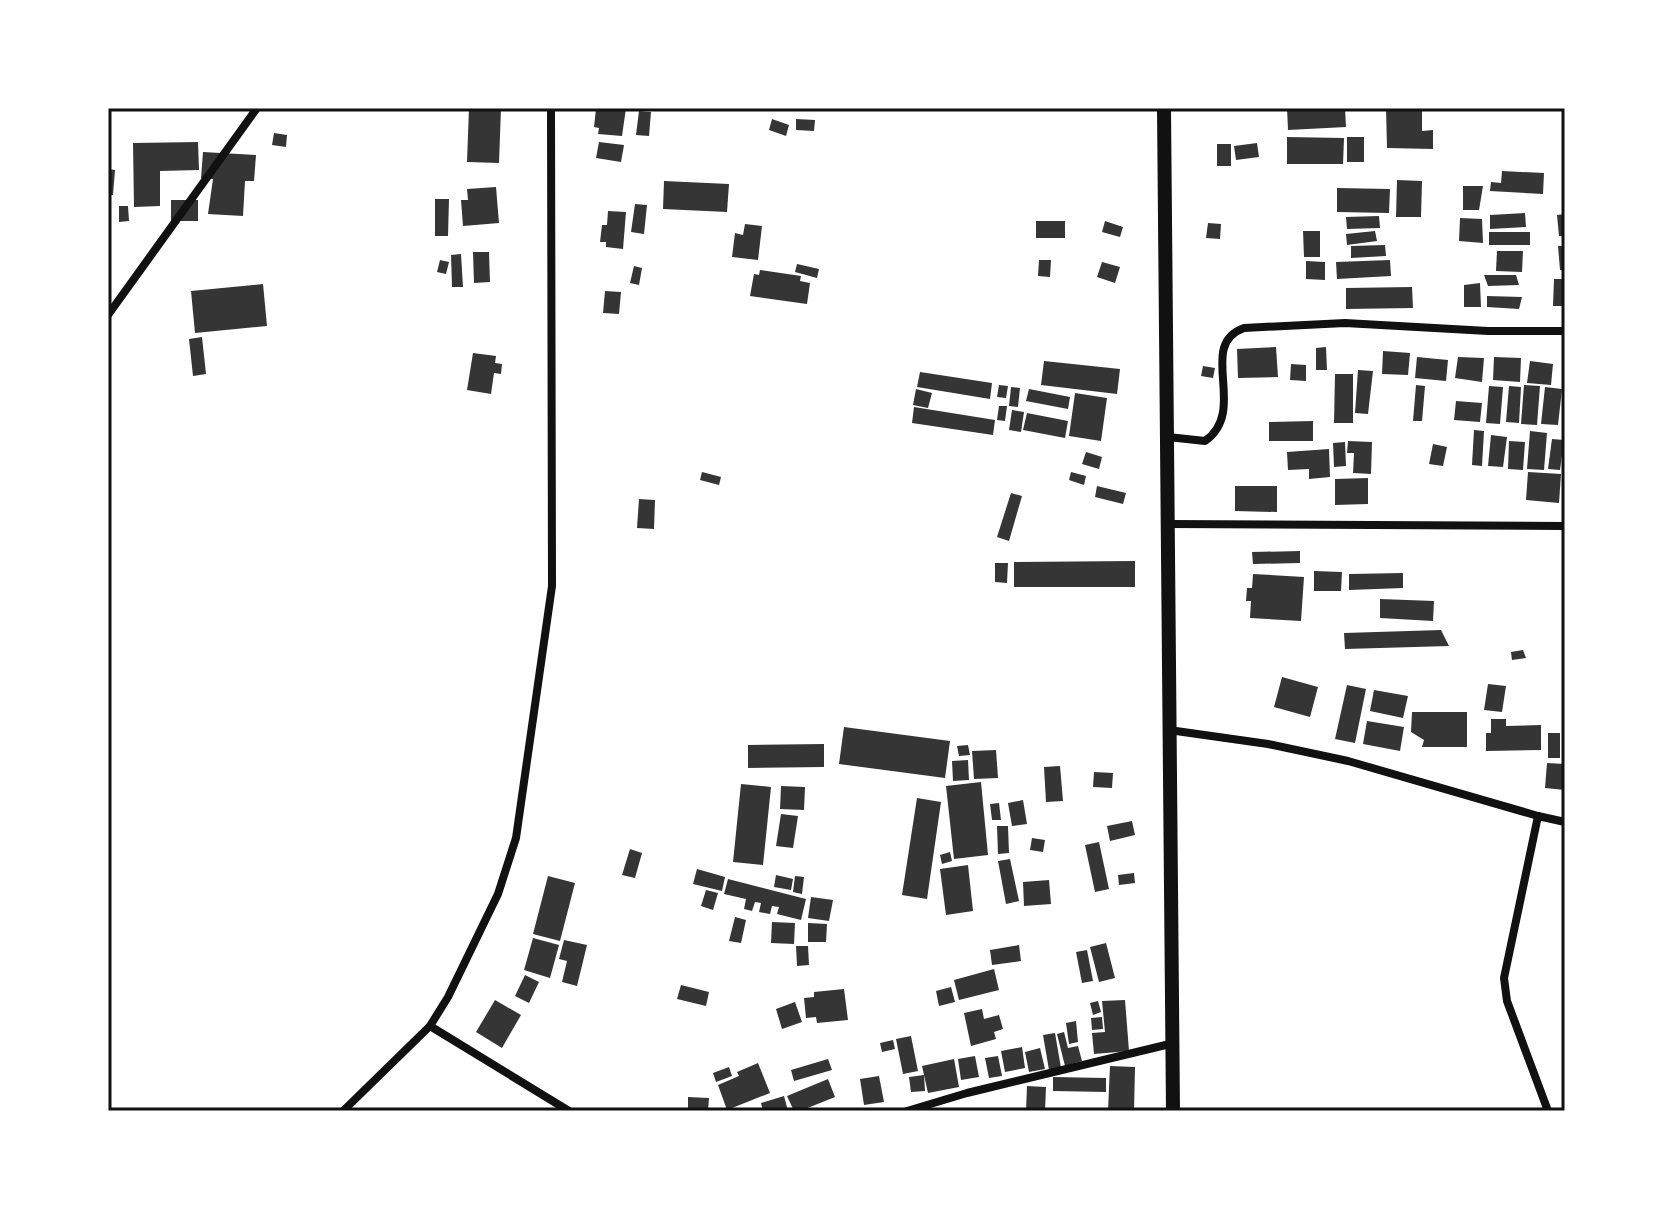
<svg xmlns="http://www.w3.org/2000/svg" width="1673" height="1219" font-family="Cabin,sans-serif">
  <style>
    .building { fill: #353535 }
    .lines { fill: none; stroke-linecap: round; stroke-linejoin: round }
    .minor { stroke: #111; stroke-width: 8 }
    .trunk { stroke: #111; stroke-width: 14 }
    .neatline { fill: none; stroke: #111; stroke-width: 3 }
  </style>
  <rect width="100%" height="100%" fill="#fff"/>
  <g class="building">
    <polygon points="469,108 501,108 499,163 467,162"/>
    <polygon points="601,108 626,108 622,136 598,134 599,128 594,127 596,109"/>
    <polygon points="1287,108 1345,108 1346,127 1288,130"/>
    <polygon points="1386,108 1422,108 1422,131 1433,130 1433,149 1387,148"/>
    <polygon points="639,111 651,112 649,136 636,135"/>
    <polygon points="772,119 789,125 786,136 769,130"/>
    <polygon points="796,119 815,120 814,131 796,130"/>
    <polygon points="274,133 287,135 286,147 272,145"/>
    <polygon points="1287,137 1344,138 1343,164 1287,164"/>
    <rect x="1347" y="137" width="17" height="25"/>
    <polygon points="198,142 199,170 160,171 160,206 134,207 133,143"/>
    <polygon points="599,142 624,145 621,162 596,158"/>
    <polygon points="1257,143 1259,157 1236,160 1234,146"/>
    <rect x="1217" y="144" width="14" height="22"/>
    <polygon points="203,152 256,155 254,181 245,181 243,216 208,214 213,179 201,178"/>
    <polygon points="108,169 115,170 113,195 108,195"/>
    <polygon points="1502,171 1544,173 1543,194 1490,191 1491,182 1501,183"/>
    <polygon points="1397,180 1422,181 1421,217 1396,217"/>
    <polygon points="664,181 729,184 727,212 663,209"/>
    <polygon points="1463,186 1483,186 1479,210 1463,210"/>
    <polygon points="496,187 499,223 463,226 461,200 468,200 467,189"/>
    <polygon points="1337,188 1390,189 1389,213 1337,212"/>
    <polygon points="435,199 449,199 448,236 435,236"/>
    <rect x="171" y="200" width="27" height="21"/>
    <polygon points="635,204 647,205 644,234 631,232"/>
    <polygon points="119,206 128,206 129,221 119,222"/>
    <polygon points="608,211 626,212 623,249 606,247 606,242 600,242 602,225 607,225"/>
    <polygon points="1525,213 1526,227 1490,229 1490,215"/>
    <polygon points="1565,214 1565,236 1559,236 1557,215"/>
    <polygon points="1379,216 1380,228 1347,229 1346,217"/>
    <polygon points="1460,218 1482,219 1483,243 1459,241"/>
    <rect x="1036" y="221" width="29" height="17"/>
    <polygon points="1105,221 1123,227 1120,237 1102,232"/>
    <polygon points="1208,223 1221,224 1220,239 1206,238"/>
    <polygon points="745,224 762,226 758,260 732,257 735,233 743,235"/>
    <polygon points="1303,231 1320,231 1320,257 1304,257"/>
    <polygon points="1375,231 1377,241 1347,245 1346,234"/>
    <rect x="1489" y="232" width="41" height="13"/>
    <polygon points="1385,245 1386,256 1351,258 1351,246"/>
    <polygon points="1558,246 1565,246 1565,270 1560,270"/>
    <polygon points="1497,251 1523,251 1522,272 1496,271"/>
    <polygon points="473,252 489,252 490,282 474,283"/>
    <polygon points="461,254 463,287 452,287 451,255"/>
    <polygon points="440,260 449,262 446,274 437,272"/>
    <polygon points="1039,260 1051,260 1050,277 1038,276"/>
    <polygon points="1390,260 1391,276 1337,279 1336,262"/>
    <polygon points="1306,261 1325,262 1325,280 1306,279"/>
    <polygon points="1102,262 1120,267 1115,283 1097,277"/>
    <polygon points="797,264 819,269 817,278 795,272"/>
    <polygon points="634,266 642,268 639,285 630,283"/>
    <polygon points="760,270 801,276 800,281 810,283 807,304 750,296 754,274 759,275"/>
    <polygon points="1484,275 1516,275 1519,285 1488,286"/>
    <polygon points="1554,279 1565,279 1565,306 1553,306"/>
    <polygon points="1480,283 1481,307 1464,307 1464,285"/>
    <polygon points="263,284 267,326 195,333 191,291"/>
    <polygon points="1412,287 1413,308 1346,309 1346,288"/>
    <polygon points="605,291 621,292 619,314 603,313"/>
    <polygon points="1487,296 1522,297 1519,309 1487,307"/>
    <polygon points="202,337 206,374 193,376 189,339"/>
    <polygon points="1276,347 1278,377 1238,378 1237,349"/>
    <polygon points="1326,347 1327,370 1316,370 1316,348"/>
    <polygon points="1383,351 1410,353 1408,375 1382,374"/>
    <polygon points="473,353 496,356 495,363 502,364 501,374 494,373 491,394 467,390"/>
    <polygon points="1417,357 1448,360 1446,381 1415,378"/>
    <polygon points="1458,357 1484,358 1482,382 1455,378"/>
    <polygon points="1494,357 1521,358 1520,382 1493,380"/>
    <polygon points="1044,361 1120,369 1117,394 1041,385"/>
    <polygon points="1530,361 1553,364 1551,385 1527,383"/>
    <polygon points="1291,364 1306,365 1306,381 1290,380"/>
    <polygon points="1203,366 1215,368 1213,378 1201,376"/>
    <polygon points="1358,370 1373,371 1368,414 1355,413"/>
    <polygon points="920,372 992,383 990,399 917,387"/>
    <polygon points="1335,374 1353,374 1353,423 1334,423"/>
    <polygon points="999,385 1008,386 1006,398 997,397"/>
    <polygon points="1416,385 1425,386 1422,421 1413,421"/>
    <polygon points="1524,385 1540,386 1537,425 1521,424"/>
    <polygon points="1489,386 1503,387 1500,424 1486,423"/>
    <polygon points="1509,386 1521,387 1519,423 1506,422"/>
    <polygon points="1011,387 1020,388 1018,407 1009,406"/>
    <polygon points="1545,387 1562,389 1558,425 1541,424"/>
    <polygon points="916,389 932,393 928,408 913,405"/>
    <polygon points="1029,389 1070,397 1068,409 1026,401"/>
    <polygon points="1075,393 1107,398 1101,441 1069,436"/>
    <polygon points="1456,401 1482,403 1480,422 1454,420"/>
    <polygon points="999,406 1007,406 1005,421 997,420"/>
    <polygon points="914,407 995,420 993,435 912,423"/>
    <polygon points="1012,410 1024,412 1021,432 1009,430"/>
    <polygon points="1027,413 1068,421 1065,438 1023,430"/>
    <polygon points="1313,421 1313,441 1269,441 1269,422"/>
    <polygon points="1474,430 1484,431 1482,466 1472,465"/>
    <polygon points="1530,431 1547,433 1544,470 1527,469"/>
    <polygon points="1491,435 1507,437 1503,467 1488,466"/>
    <polygon points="1552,439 1564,440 1560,470 1548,469"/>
    <polygon points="1348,441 1372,442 1371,474 1353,473 1354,453 1347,453"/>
    <polygon points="1509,441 1525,442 1523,470 1508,469"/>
    <polygon points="1345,442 1346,466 1334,467 1333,443"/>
    <polygon points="1433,444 1447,447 1443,466 1429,464"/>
    <polygon points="1329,449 1330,477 1309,479 1309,469 1288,470 1287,452"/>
    <polygon points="1086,452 1102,457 1099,469 1082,464"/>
    <polygon points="702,472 721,477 719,485 700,480"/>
    <polygon points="1071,472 1086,476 1084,485 1069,480"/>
    <polygon points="1528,472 1561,474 1559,503 1526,500"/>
    <polygon points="1368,478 1368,504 1335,505 1335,479"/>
    <polygon points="1097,486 1126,493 1123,504 1095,497"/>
    <polygon points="1235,486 1277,486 1277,512 1235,511"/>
    <polygon points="1011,493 1022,496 1009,541 997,537"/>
    <polygon points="639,499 655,500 654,529 637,528"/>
    <polygon points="1300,551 1300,563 1253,564 1252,552"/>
    <polygon points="1135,561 1135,587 1014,587 1014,562"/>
    <polygon points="995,563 1008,563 1007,583 995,582"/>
    <polygon points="1314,571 1342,572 1341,591 1314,591"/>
    <polygon points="1403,573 1403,588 1349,590 1349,574"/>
    <polygon points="1253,574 1304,577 1301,621 1250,618 1251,601 1246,601 1247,588 1252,588"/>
    <polygon points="1380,599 1434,601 1433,621 1380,618"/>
    <polygon points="1441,630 1449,646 1345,649 1344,633"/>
    <polygon points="1523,650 1526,658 1512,660 1511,652"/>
    <polygon points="1282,677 1318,687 1310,717 1274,707"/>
    <polygon points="1488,684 1506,686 1502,712 1484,710"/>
    <polygon points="1347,685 1366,689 1355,743 1335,739"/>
    <polygon points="1374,690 1408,696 1403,718 1370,711"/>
    <polygon points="1412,712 1467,712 1467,747 1422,747 1424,740 1411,732"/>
    <polygon points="1491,719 1506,719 1506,726 1541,725 1541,750 1486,751 1486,733 1491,733"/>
    <polygon points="1367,721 1404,727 1400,751 1363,744"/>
    <polygon points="844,727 950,741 945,778 839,764"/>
    <rect x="1548" y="733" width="12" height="25"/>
    <polygon points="824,744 824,767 748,768 748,745"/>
    <polygon points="968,745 970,755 959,756 957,746"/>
    <polygon points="996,750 998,778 974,779 972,751"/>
    <polygon points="968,760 969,780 953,781 952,761"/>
    <polygon points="1547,763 1565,764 1565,790 1545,788"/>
    <polygon points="1060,766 1063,801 1046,802 1044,767"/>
    <polygon points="1094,772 1113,773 1112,788 1093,787"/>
    <polygon points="981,782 988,855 954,859 946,786"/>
    <polygon points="741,784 771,787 763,865 733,862"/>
    <polygon points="781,786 805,787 804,810 780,809"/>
    <polygon points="917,798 941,802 927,899 902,895"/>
    <polygon points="1023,800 1027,824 1012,826 1008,803"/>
    <polygon points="999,803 1001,820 992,820 990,804"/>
    <polygon points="781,814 798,816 793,848 776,846"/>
    <polygon points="1132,821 1135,835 1110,841 1107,826"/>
    <polygon points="997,826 1008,826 1009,853 998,854"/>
    <polygon points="1032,838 1045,840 1043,852 1030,850"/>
    <polygon points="1099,842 1109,889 1095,892 1085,845"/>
    <polygon points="630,849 642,853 635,878 622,875"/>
    <polygon points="950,852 952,861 942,864 940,855"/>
    <polygon points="1010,859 1019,901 1006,904 998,861"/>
    <polygon points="968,865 973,911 946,915 940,869"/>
    <polygon points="697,869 725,877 722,891 693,884"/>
    <polygon points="1134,873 1135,883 1119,885 1118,875"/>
    <polygon points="776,875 793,879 791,890 774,887"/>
    <polygon points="548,876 575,883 560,941 533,934"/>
    <polygon points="795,876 804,877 802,894 793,892"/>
    <polygon points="728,879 806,899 801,920 777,914 779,907 772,906 770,914 759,912 761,903 755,902 752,911 744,909 746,899 724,894"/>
    <polygon points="1049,880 1051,904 1024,906 1023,882"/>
    <polygon points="706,890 718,893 713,910 701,906"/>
    <polygon points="811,897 833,900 829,921 808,918"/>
    <polygon points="735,917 746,920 741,943 729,941"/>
    <polygon points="772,922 795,923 794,944 771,943"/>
    <polygon points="808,923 827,924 826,942 808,942"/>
    <polygon points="533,938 559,945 550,978 524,970"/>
    <polygon points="564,940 587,945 577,986 562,982 567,961 559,959"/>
    <polygon points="1106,943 1115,978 1099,982 1090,947"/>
    <polygon points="1019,945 1021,961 992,965 990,950"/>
    <polygon points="796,946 808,946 809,965 797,966"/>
    <polygon points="1087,950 1093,981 1082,983 1076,952"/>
    <polygon points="994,969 999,990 959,1000 954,980"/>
    <polygon points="525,975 539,982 529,1003 515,996"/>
    <polygon points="681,985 709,992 706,1006 677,999"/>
    <polygon points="951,987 955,1002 939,1006 936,991"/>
    <polygon points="844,989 848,1020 817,1023 816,1017 806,1018 804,998 814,997 814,992"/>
    <polygon points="495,1000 521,1015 502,1048 476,1032"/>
    <polygon points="1125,1000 1129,1051 1094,1054 1092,1033 1105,1032 1102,1001"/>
    <polygon points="1098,1001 1101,1012 1093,1015 1090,1003"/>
    <polygon points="795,1002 802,1022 782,1029 776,1009"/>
    <polygon points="982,1009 984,1019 999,1015 1003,1029 994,1032 996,1039 971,1046 964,1013"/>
    <polygon points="1102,1017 1103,1029 1092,1030 1091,1018"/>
    <polygon points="1076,1021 1078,1042 1069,1044 1066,1023"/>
    <polygon points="1064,1032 1068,1048 1078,1046 1082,1061 1065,1066 1057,1034"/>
    <polygon points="1055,1033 1061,1068 1049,1070 1043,1035"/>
    <polygon points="911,1036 918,1071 903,1074 896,1039"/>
    <polygon points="893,1040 895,1049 882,1052 880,1043"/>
    <polygon points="1022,1047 1025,1068 1005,1072 1001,1051"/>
    <polygon points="1040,1048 1045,1069 1029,1072 1025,1052"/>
    <polygon points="975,1056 979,1077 961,1080 958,1059"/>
    <polygon points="998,1056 1002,1076 989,1078 985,1058"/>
    <polygon points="828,1059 832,1070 794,1081 791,1070"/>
    <polygon points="954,1059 959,1087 928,1093 922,1066"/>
    <polygon points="758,1063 770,1093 727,1110 718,1085 739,1076 737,1072"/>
    <polygon points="1110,1066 1135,1067 1134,1111 1108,1111"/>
    <polygon points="729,1067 732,1076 716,1082 713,1073"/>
    <polygon points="924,1075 925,1091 911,1092 909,1077"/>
    <polygon points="879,1076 884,1102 864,1105 860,1079"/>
    <polygon points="1053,1077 1106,1078 1106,1092 1053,1091"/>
    <polygon points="828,1079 835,1097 800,1111 794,1111 787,1096"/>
    <polygon points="1027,1086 1046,1087 1045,1111 1026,1111"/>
    <polygon points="784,1096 788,1111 763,1111 761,1103"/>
    <polygon points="688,1097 709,1098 708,1111 688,1111"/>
  </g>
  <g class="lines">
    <g class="minor">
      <polyline points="108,315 257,108"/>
      <path d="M1168 437 1205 441C1249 410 1196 345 1244 328L1345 323 1488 331H1565"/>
      <polyline points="1167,524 1565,526"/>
      <polyline points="1169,730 1268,744 1348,761 1538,816"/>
      <polyline points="430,1026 569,1111"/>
      <polyline points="343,1111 430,1026 448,997 498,894 516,838 552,586 551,108"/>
      <polyline points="907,1111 967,1093 1174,1043"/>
      <polyline points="1548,1111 1507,1001 1504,978 1538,816 1565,822"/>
    </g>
    <polyline class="trunk" points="1164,108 1173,1111"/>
  </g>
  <rect width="1673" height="1219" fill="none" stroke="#ffffff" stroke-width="220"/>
  <rect x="110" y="110" width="1453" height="999" class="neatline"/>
</svg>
